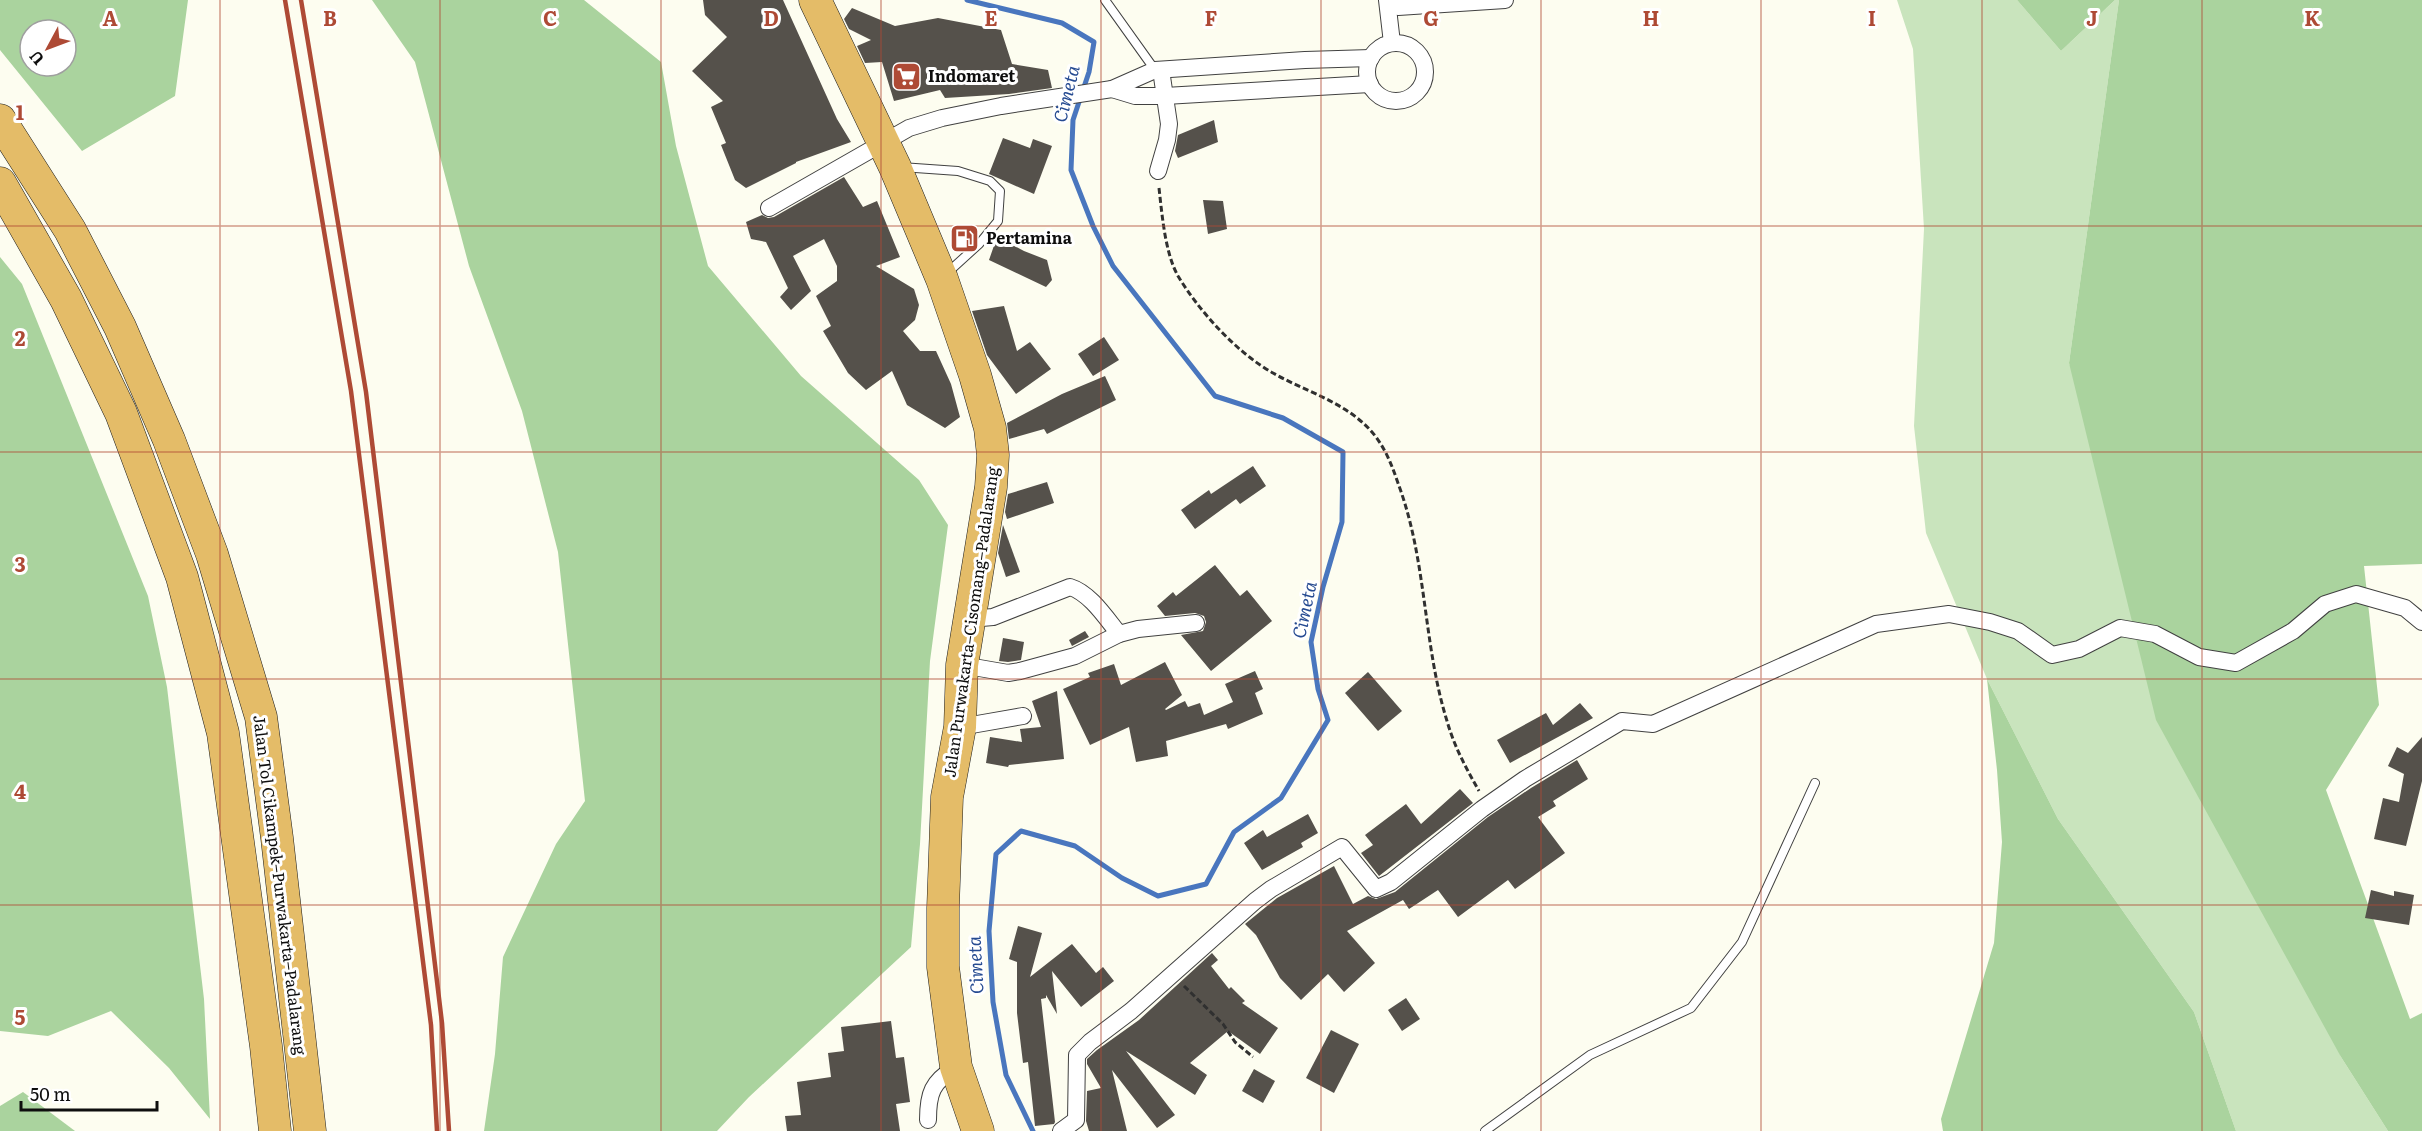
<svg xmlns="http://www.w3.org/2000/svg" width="2422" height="1131" font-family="Literata,serif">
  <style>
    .green { fill: #c9e4bd }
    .forest { fill: #aad39e; fill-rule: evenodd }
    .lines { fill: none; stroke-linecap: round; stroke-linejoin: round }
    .stream { stroke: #4976be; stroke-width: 5 }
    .building { fill: #55514b }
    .lane-casing { stroke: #414141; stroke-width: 10 }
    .street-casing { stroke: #414141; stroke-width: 18 }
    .highway-casing { stroke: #1f1f1f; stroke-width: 33 }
    .path { stroke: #303030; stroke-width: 3; stroke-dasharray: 6 3; stroke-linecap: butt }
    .lane { stroke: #fff; stroke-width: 8 }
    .street { stroke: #fff; stroke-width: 16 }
    .highway { stroke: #e4bc68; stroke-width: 32 }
    .rail { stroke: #ae4a35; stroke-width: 4.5 }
    .grid { fill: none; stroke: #ae4a35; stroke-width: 1.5; stroke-opacity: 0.55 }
    .labels { text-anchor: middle; stroke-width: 6; stroke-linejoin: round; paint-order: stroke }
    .poi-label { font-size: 16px; font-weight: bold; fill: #0e0e0e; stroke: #fff; text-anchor: start }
    .street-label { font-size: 16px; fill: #0e0e0e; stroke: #fff }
    .water-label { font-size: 18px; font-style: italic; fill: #254a91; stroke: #fff }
    .grid-label { font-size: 20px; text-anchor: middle; font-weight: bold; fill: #ae4a35; stroke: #fff; stroke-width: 6; stroke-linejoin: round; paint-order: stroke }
  </style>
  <rect width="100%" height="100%" fill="#fdfdf0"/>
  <polygon class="green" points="1897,0 2017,0 2061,51 2115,0 2119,0 2069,363 2341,1057 2388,1131 2236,1131 2194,1012 2058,819 1987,679 1926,533 1914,426 1924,229 1913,49"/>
  <g class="forest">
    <path d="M0 0H188L175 96 82 151 0 50ZM30 30H66V66H30Z"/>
    <polygon points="372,0 584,0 661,62 676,146 708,266 801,376 919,480 948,525 930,661 920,844 911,947 749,1097 717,1131 484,1131 495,1054 503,957 556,844 585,801 558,552 522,411 469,266 415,62"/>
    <polygon points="2017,0 2115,0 2061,51"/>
    <polygon points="2119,0 2422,0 2422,564 2364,566 2379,705 2326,790 2410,1019 2422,1013 2422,1131 2388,1131 2341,1057 2156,720 2069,363"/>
    <polygon points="0,257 22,284 148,596 167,687 204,999 210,1119 169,1068 111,1011 48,1036 0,1031"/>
    <polygon points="1987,679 2058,819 2194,1012 2236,1131 1943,1131 1941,1119 1994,943 2002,842 1997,770"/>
    <polygon points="23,1092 75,1131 0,1131 0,1106"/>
  </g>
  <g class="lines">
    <polyline class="stream" points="967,0 1062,23 1094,42 1089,72 1073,120 1071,170 1093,226 1113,266 1215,396 1283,418 1343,452 1342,522 1323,587 1311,642 1318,689 1328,720 1281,798 1234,832 1206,884 1158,896 1122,878 1075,846 1021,831 996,854 989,931 993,1002 1006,1075 1033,1131"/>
  </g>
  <g class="building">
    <polygon points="703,0 783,0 837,119 851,142 796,162 796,163 746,188 735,180 721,145 726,143 711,107 723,101 692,71 727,37 705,15"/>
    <polygon points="852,8 895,26 938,18 1001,30 1012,64 1048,70 1052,88 1009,94 945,98 940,90 894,101 882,62 865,63 857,46 871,40 849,29 844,19"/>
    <polygon points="1214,120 1218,142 1178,158 1175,151 1178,135"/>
    <polygon points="1003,138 1030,148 1033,139 1052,146 1034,194 989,174"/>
    <polygon points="844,177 863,207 877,201 900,257 876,266 914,289 919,305 915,320 903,331 920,351 936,351 951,384 960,417 945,428 907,405 892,371 866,390 848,373 823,331 831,326 816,296 837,281 837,266 824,239 793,256 811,291 791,310 780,297 788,288 766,242 751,239 746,222 762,215 768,218 774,217"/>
    <polygon points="1203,200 1223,201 1227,229 1208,234"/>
    <polygon points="997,237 1024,251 1047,260 1052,280 1046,287 989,260"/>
    <polygon points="1004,306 1017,351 1030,342 1051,369 1016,394 987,355 972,311"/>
    <polygon points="1104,337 1119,360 1093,376 1078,354"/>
    <polygon points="1105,376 1116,400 1047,434 1044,429 1009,439 1007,423 1062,394"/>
    <polygon points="1253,466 1266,486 1240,504 1236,499 1195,529 1181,510 1209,490 1211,494"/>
    <polygon points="1047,482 1054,503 1007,519 1005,512 1008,494"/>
    <polygon points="1003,525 1020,572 1006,577 998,553"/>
    <polygon points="1215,565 1240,596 1247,590 1272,621 1211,671 1181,635 1203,631 1206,622 1204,616 1195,613 1165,616 1157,606 1173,592 1176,596"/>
    <polygon points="1085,631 1089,637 1072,646 1069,640"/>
    <polygon points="1003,638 1024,642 1021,660 1008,662 999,661"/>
    <polygon points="1165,662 1182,695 1165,709 1166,710 1185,701 1188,707 1200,703 1204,715 1233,702 1225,684 1255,671 1263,689 1255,693 1263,714 1228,729 1226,724 1166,741 1168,756 1136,762 1129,727 1090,745 1063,689 1090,677 1088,673 1114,664 1121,685"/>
    <polygon points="1368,672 1402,711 1378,731 1345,693"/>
    <polygon points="1057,691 1064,759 1009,765 1008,767 986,763 990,737 1022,742 1020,729 1041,727 1032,701"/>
    <polygon points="1580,703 1593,718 1510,763 1497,740 1546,713 1553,725"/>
    <polygon points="2422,737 2422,781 2406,846 2374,839 2383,798 2399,802 2404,774 2388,766 2397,747 2408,753"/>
    <polygon points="1577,760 1588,779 1553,801 1556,806 1538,817 1565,853 1515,889 1508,880 1458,917 1438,890 1409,909 1403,900 1347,931 1375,963 1344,992 1328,974 1301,1000 1280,978 1256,935 1245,924 1277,898 1334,866 1353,904 1368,896 1376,899 1395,892 1488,817 1531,788"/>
    <polygon points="1460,789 1473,803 1379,876 1361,853 1373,845 1365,835 1406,804 1421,824"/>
    <polygon points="1308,814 1318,833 1301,843 1303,847 1262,870 1244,843 1263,830 1267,837"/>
    <polygon points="2371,890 2394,896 2394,891 2414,895 2409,925 2365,918"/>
    <polygon points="1018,926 1042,933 1030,977 1072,944 1096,973 1103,967 1114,981 1081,1007 1052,971 1057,1014 1046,995 1046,998 1041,999 1055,1122 1054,1124 1035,1126 1028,1062 1023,1063 1017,1013 1017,962 1009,959"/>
    <polygon points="1212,953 1218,960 1211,966 1229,989 1231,987 1245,1001 1242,1003 1278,1028 1260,1054 1228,1031 1190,1063 1207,1075 1195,1095 1126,1051 1175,1115 1157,1128 1112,1070 1127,1131 1089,1131 1086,1121 1087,1091 1101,1088 1087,1064 1087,1059 1097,1050 1139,1020"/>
    <polygon points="1406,998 1420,1019 1402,1031 1388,1010"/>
    <polygon points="891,1021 896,1058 904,1057 910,1102 896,1104 900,1131 787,1131 785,1116 801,1115 797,1082 831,1077 828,1053 844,1051 841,1027"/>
    <polygon points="1331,1030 1359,1044 1334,1093 1306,1078"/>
    <polygon points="1254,1069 1275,1081 1263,1103 1242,1091"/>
  </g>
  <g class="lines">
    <defs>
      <g id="lane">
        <polyline points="1105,0 1155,70"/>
        <polyline points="901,167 958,171 990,181 1000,191 998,221 979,244 946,274"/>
        <polyline points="1485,1131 1590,1055 1691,1008 1742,942 1815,783"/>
      </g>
      <g id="street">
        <polyline points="1387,0 1392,43"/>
        <polyline points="1398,7 1505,0"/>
        <circle cx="1396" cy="72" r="29"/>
        <polyline points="1112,89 1135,96 1165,96 1370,84"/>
        <polyline points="1158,171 1167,140 1169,124 1161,70"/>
        <polyline points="769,208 909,128 942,118 1001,106 1112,89 1155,70 1305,60 1371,58"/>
        <path d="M970 619 993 617 1070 587C1090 593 1106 618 1119 634"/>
        <polyline points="962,665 1008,673 1020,671 1075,656 1119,634 1138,629 1196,623"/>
        <polyline points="960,727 1023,716"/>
        <path d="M928 1120C928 1093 932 1082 956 1067"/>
        <polyline points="1061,1131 1076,1120 1077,1055 1090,1042 1131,1011 1255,901 1271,889 1342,847 1376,889 1391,882 1482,809 1525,779 1622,721 1653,724 1876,624 1949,614 1990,622 2018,631 2052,655 2079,649 2120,628 2155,634 2199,657 2236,663 2293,631 2325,604 2356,594 2405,608 2422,622"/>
      </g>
      <g id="highway">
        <polyline points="815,0 895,167 942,279 975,375 990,428 993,455 991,487 962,665 960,727 947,797 943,908 943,967 956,1067 978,1131"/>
        <polyline points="0,120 70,230 120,327 169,440 212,554 261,717 277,838 310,1131"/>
        <polyline points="0,183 66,299 121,413 182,577 223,733 266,1046 275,1131"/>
      </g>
    </defs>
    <use href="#lane" class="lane-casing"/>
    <use href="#street" class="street-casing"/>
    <use href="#highway" class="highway-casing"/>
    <g class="path">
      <path d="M1159 188C1162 214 1165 253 1178 276 1199 311 1237 353 1273 373 1308 393 1350 403 1376 437 1387 452 1393 468 1399 486 1427 562 1423 644 1447 721 1454 746 1466 768 1479 791"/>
      <polyline points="1184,986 1223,1024 1235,1042 1253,1057"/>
    </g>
    <use href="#lane" class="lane"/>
    <use href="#street" class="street"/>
    <use href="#highway" class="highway"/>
    <g class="rail">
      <polyline points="285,0 351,391 431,1025 437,1131"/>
      <polyline points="301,0 366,392 442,1023 449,1131"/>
    </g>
  </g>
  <path class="grid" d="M220 0V1131M440 0V1131M661 0V1131M881 0V1131M1101 0V1131M1321 0V1131M1541 0V1131M1761 0V1131M1982 0V1131M2202 0V1131M0 226H2422M0 452H2422M0 679H2422M0 905H2422"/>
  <defs>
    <symbol id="supermarket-square" viewBox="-11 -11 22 22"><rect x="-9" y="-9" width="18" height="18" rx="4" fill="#ae4a35" stroke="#fff"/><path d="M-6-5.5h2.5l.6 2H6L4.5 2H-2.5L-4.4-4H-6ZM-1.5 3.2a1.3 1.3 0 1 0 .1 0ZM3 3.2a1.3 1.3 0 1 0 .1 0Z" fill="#fff"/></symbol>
    <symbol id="fuel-square" viewBox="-11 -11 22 22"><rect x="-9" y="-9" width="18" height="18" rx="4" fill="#ae4a35" stroke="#fff"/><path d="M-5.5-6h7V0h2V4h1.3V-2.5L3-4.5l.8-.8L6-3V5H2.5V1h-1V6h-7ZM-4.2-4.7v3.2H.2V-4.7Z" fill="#fff"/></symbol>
  </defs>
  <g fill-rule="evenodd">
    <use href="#supermarket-square" x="890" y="60" width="33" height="33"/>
    <use href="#fuel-square" x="948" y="222" width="33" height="33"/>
  </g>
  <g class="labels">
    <g class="poi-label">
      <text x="928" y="82">Indomaret</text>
      <text x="986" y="244">Pertamina</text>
    </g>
    <g class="street-label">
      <text transform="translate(971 622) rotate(-82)" y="6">Jalan Purwakarta–Cisomang–Padalarang</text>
      <text transform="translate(280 885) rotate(83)" y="6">Jalan Tol Cikampek–Purwakarta–Padalarang</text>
    </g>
    <g class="water-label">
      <text transform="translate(1067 94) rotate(-76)" y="6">Cimeta</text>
      <text transform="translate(1305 610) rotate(-78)" y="6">Cimeta</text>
      <text transform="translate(976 965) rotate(-93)" y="6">Cimeta</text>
    </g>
  </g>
  <g class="grid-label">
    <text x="110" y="26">A</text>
    <text x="330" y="26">B</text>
    <text x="550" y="26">C</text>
    <text x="771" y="26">D</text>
    <text x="991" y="26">E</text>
    <text x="1211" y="26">F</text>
    <text x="1431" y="26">G</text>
    <text x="1651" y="26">H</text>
    <text x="1872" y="26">I</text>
    <text x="2092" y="26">J</text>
    <text x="2312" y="26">K</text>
    <text x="20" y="120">1</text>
    <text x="20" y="346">2</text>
    <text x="20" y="572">3</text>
    <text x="20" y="799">4</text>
    <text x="20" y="1025">5</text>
  </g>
  <g transform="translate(48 48) rotate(229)"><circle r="28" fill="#ffffff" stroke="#9f9f9f" stroke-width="1.5"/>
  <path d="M0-4.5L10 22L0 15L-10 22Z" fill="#ae4a35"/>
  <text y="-9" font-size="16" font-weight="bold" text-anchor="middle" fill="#0e0e0e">U</text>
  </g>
  <path d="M21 1101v9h136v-9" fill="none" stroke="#0e0e0e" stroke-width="3"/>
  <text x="30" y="1101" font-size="18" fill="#0e0e0e" stroke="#ffffff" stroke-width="4.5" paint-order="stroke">50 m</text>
</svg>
